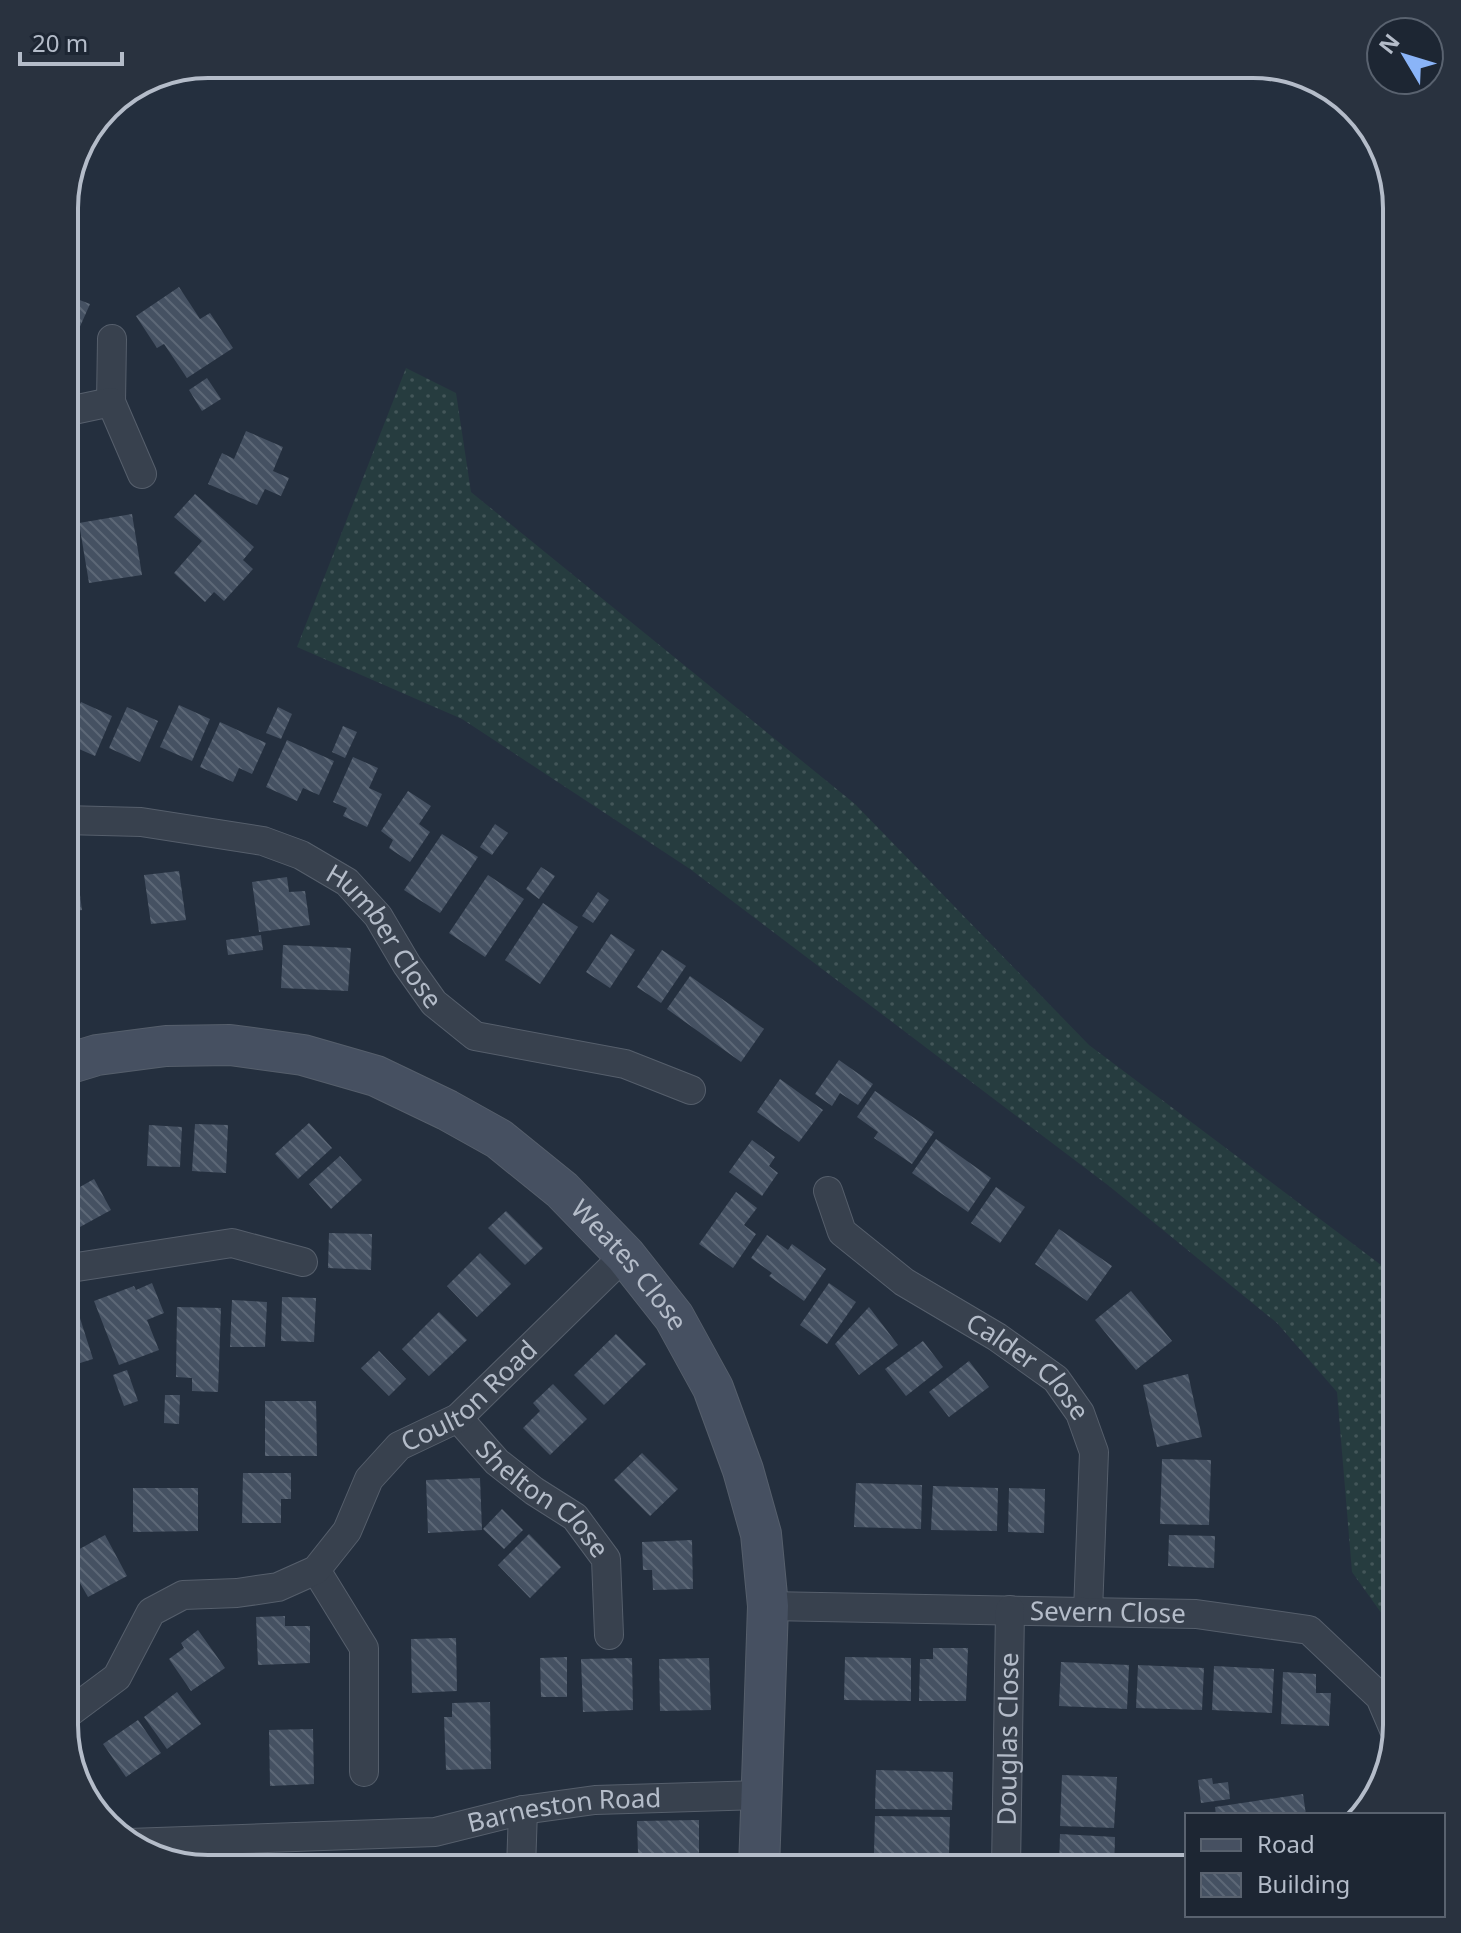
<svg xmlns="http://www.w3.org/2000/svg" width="1461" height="1933" font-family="'Noto Sans',sans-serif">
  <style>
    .grass { fill: url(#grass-dots) }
    .building { fill: url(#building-back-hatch) }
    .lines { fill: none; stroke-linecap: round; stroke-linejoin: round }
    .street-casing { stroke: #565f6c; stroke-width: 30 }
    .secondary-casing { stroke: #565f6c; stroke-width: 42 }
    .street { stroke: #38414e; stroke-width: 28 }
    .secondary { stroke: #465061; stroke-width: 40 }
    .labels { text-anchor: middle; stroke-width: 7; stroke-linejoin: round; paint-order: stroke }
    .street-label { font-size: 26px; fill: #b4bcc9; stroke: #1d2633 }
    .rim { fill: none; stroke: #b4bcc9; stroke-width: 4 }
  </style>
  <defs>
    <pattern id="grass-dots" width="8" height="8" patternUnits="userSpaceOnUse" patternTransform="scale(2)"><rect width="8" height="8" fill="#263c3f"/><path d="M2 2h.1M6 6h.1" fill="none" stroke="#435659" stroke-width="1.8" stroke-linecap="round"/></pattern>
    <pattern id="building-back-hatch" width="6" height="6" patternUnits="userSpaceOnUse" patternTransform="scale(2)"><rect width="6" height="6" fill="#455162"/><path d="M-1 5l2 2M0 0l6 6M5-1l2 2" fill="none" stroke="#5d6877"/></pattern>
  </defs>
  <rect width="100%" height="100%" fill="#242f3e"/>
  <polygon class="grass" points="406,368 456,393 471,492 855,804 1089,1045 1397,1277 1397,1635 1352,1572 1337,1392 1277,1323 1109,1186 690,869 462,719 297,647"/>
  <g class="building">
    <polygon points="179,287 200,319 210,313 233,348 187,378 164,344 157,348 136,316"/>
    <polygon points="64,294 90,304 71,347 64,344"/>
    <polygon points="207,378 221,399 202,411 189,390"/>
    <polygon points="246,431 283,447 273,471 289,478 281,496 265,489 257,505 208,484 222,453 234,459"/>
    <polygon points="195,494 254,547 243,560 253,569 224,601 214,592 205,602 174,573 202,541 174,517"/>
    <polygon points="132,514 142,575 89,583 79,523"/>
    <polygon points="81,702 112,716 95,756 79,749 74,760 64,756 64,740"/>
    <polygon points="179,705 210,719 192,761 160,747"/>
    <polygon points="127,707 158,721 140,762 109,748"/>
    <polygon points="278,707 292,714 281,739 266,733"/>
    <polygon points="220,722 266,743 252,774 239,768 233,782 200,767"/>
    <polygon points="343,726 357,732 345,758 332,752"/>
    <polygon points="287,740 334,761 319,795 303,788 297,801 266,787"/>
    <polygon points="353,757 378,768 369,788 382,794 367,827 343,816 347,808 333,802"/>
    <polygon points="408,791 431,806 419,824 430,832 410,862 389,848 393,840 381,831"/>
    <polygon points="495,824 508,833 492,855 480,847"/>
    <polygon points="442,834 478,857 440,913 404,890"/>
    <polygon points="541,867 555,876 539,899 526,889"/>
    <polygon points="179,871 186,920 151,924 144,875"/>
    <polygon points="77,873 82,910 64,913 64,875"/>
    <polygon points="488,875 524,899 485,957 449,933"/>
    <polygon points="287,877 289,892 305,891 310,925 259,932 252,882"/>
    <polygon points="598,892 609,900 593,923 582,916"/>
    <polygon points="543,903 578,927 540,984 505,960"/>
    <polygon points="611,934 635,950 610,988 586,972"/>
    <polygon points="261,935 263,950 228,955 226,940"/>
    <polygon points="283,945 351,948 348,991 281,988"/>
    <polygon points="662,950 686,966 661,1003 637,987"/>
    <polygon points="690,976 764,1029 741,1062 667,1009"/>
    <polygon points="839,1060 873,1084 858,1105 840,1093 832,1106 815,1094"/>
    <polygon points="780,1079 823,1110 799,1142 757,1112"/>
    <polygon points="875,1091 934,1132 912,1164 874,1138 878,1132 857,1117"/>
    <polygon points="309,1123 332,1148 298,1179 275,1154"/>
    <polygon points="195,1124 228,1125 226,1173 192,1171"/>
    <polygon points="149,1125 182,1127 180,1167 147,1166"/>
    <polygon points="936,1139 991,1178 968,1212 912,1173"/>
    <polygon points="752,1140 775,1157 769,1166 778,1173 762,1196 729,1172"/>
    <polygon points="340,1156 362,1180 331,1209 309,1184"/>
    <polygon points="64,1158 76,1181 64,1187"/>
    <polygon points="94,1179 111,1210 69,1233 64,1224 64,1196"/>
    <polygon points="996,1187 1025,1207 1000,1243 971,1223"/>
    <polygon points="736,1192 757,1208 744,1225 756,1234 733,1268 699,1244"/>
    <polygon points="506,1211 543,1248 525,1265 488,1228"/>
    <polygon points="1059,1229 1112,1266 1087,1301 1035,1264"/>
    <polygon points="329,1233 372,1234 371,1270 328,1268"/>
    <polygon points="767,1235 788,1250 792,1244 826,1269 804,1301 769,1276 772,1273 751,1258"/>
    <polygon points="480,1253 511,1284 477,1317 447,1286"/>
    <polygon points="152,1283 164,1313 147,1320 159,1350 119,1365 94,1301 134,1286 136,1290"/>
    <polygon points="829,1283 856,1302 827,1344 800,1325"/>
    <polygon points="1131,1291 1172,1341 1136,1370 1095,1320"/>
    <polygon points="282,1297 316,1298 314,1342 281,1341"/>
    <polygon points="232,1300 267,1302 265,1347 230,1347"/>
    <polygon points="177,1307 221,1308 218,1392 192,1391 192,1378 176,1377"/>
    <polygon points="869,1307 898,1345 859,1375 835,1344"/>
    <polygon points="439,1312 467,1340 429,1376 402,1349"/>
    <polygon points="79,1315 93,1359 64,1368 64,1320"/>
    <polygon points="616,1334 646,1364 604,1405 574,1375"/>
    <polygon points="923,1341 943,1367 906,1396 885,1369"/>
    <polygon points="379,1351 406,1379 389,1396 361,1368"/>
    <polygon points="969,1361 989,1387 949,1417 929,1392"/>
    <polygon points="127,1370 138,1401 124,1406 113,1375"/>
    <polygon points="1188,1374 1202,1437 1157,1447 1143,1385"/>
    <polygon points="553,1384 587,1419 550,1455 523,1428 540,1411 533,1403"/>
    <polygon points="165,1395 180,1395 179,1424 164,1423"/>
    <polygon points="265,1401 316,1401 317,1456 265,1456"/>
    <polygon points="642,1453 678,1489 650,1516 614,1480"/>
    <polygon points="1162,1459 1211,1460 1209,1525 1160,1524"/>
    <polygon points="243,1473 291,1473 291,1499 281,1499 281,1523 242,1523"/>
    <polygon points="480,1478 482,1530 428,1533 426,1480"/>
    <polygon points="856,1483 922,1485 921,1529 854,1527"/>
    <polygon points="933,1486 998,1488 997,1531 931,1530"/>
    <polygon points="133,1488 198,1488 198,1531 133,1532"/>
    <polygon points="1009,1488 1045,1489 1044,1533 1008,1532"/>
    <polygon points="502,1509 523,1530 504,1549 483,1529"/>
    <polygon points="529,1534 561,1567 530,1598 498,1565"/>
    <polygon points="105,1535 127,1576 88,1597 65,1557"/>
    <polygon points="1169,1535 1215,1536 1214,1568 1168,1566"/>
    <polygon points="692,1540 693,1589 653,1590 652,1570 643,1570 642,1542"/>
    <polygon points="64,1562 75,1581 64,1587"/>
    <polygon points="285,1616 285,1626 310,1626 310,1663 258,1665 256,1617"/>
    <polygon points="198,1630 225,1668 191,1691 169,1659 184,1648 181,1643"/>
    <polygon points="456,1638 457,1691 412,1693 411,1639"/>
    <polygon points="933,1648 968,1648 966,1701 919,1701 920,1659 933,1659"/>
    <polygon points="567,1657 567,1697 541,1697 540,1658"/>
    <polygon points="845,1657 911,1658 911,1701 844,1700"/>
    <polygon points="632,1658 633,1710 583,1712 581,1659"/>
    <polygon points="709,1658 711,1710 660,1711 659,1659"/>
    <polygon points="1061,1662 1129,1665 1127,1709 1059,1706"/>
    <polygon points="1138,1665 1204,1668 1202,1710 1136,1708"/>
    <polygon points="1214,1666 1274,1669 1272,1713 1212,1710"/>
    <polygon points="1283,1672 1316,1674 1316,1693 1331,1693 1329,1726 1281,1724"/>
    <polygon points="177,1692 201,1724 167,1749 144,1717"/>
    <polygon points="490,1702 491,1769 446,1770 444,1717 452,1717 452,1703"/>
    <polygon points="138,1720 161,1753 126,1777 103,1744"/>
    <polygon points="313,1729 314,1784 270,1786 269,1730"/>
    <polygon points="876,1770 953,1772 952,1810 875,1809"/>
    <polygon points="1062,1775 1117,1777 1114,1828 1060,1826"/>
    <polygon points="1212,1778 1213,1784 1228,1782 1230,1799 1201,1803 1198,1780"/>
    <polygon points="1303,1794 1306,1815 1216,1815 1215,1807"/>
    <polygon points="875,1816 950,1817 949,1854 874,1853"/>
    <polygon points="699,1820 699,1869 650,1869 650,1853 638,1853 637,1821"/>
    <polygon points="1060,1834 1115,1837 1114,1869 1059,1869"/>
    <polygon points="408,1861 408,1869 361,1869 361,1862"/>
    <polygon points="878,1862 932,1863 932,1869 878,1869"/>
  </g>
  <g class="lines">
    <defs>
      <g id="street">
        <polyline points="111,402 112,339"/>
        <polyline points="64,412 111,402 142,474"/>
        <path id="s1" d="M64 820 141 822 263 841 301 855 347 882 378 916 407 965 434 1003 475 1036 625 1064 691 1090"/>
        <path id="s2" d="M828 1191 842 1232 904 1282 997 1337 1056 1379 1080 1413 1094 1452 1088 1612"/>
        <polyline points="64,1269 232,1243 303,1262"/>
        <path id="s3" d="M458 1418 497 1462 534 1491 575 1517 606 1559 609 1635"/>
        <polyline points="316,1570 364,1648 364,1772"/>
        <path id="s4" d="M768 1606 1196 1614 1309 1630 1380 1697 1395 1732"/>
        <path id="s5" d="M66 1715 117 1677 151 1612 183 1595 237 1593 278 1587 316 1570 347 1531 369 1479 399 1446 458 1418 625 1255"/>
        <path id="s6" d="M129 1843 435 1832 523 1810 595 1800 761 1795"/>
        <polyline points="521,1869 523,1810"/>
        <path id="s7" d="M1006 1869 1010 1610"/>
      </g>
      <g id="secondary">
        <path id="s8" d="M64 1065 97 1055 166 1046 230 1045 303 1055 376 1076 447 1110 499 1139 562 1190 625 1255 674 1317 713 1388 743 1470 761 1534 768 1606 759 1869"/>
      </g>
    </defs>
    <use href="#street" class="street-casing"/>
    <use href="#secondary" class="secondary-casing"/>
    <use href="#street" class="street"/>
    <use href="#secondary" class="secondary"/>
  </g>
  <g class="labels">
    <g class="street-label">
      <text dy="9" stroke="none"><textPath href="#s1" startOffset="360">Humber Close</textPath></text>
      <text dy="9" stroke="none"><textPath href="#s8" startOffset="638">Weates Close</textPath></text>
      <text dy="9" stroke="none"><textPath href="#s2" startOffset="274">Calder Close</textPath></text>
      <text dy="9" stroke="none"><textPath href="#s5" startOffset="548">Coulton Road</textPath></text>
      <text dy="9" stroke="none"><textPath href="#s3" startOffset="118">Shelton Close</textPath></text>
      <text dy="9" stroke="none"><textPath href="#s4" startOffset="340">Severn Close</textPath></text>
      <text dy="9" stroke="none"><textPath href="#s7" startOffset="130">Douglas Close</textPath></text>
      <text dy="9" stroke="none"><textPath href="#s6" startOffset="438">Barneston Road</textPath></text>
    </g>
  </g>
  <path d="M0 0H1461V1933H0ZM208 78H1253A130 130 0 0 1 1383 208V1725A130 130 0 0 1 1253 1855H208A130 130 0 0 1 78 1725V208A130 130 0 0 1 208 78Z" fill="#29323f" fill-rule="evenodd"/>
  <path class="rim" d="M208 78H1253A130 130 0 0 1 1383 208V1725A130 130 0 0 1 1253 1855H208A130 130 0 0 1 78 1725V208A130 130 0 0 1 208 78Z"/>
  <rect x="1185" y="1813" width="260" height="104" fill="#1d2633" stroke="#59626f" stroke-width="2"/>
  <rect x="1201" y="1839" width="40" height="12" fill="#465061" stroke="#59626f" stroke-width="2"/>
  <text x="1257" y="1853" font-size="24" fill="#b4bcc9">Road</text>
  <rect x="1201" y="1873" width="40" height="24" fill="url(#building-back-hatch)" stroke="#59626f" stroke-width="2"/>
  <text x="1257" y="1893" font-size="24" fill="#b4bcc9">Building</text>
  <g transform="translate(1405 56) rotate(308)"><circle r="38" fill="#1d2633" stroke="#59626f" stroke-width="2"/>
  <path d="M0-6L14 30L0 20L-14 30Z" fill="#8ab4f8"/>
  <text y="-12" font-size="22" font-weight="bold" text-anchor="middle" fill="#b4bcc9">N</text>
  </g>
  <path d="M20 52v12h102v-12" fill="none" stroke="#b4bcc9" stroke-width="4"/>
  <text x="32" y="52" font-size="24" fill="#b4bcc9" stroke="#1d2633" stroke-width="6" paint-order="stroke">20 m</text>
</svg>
